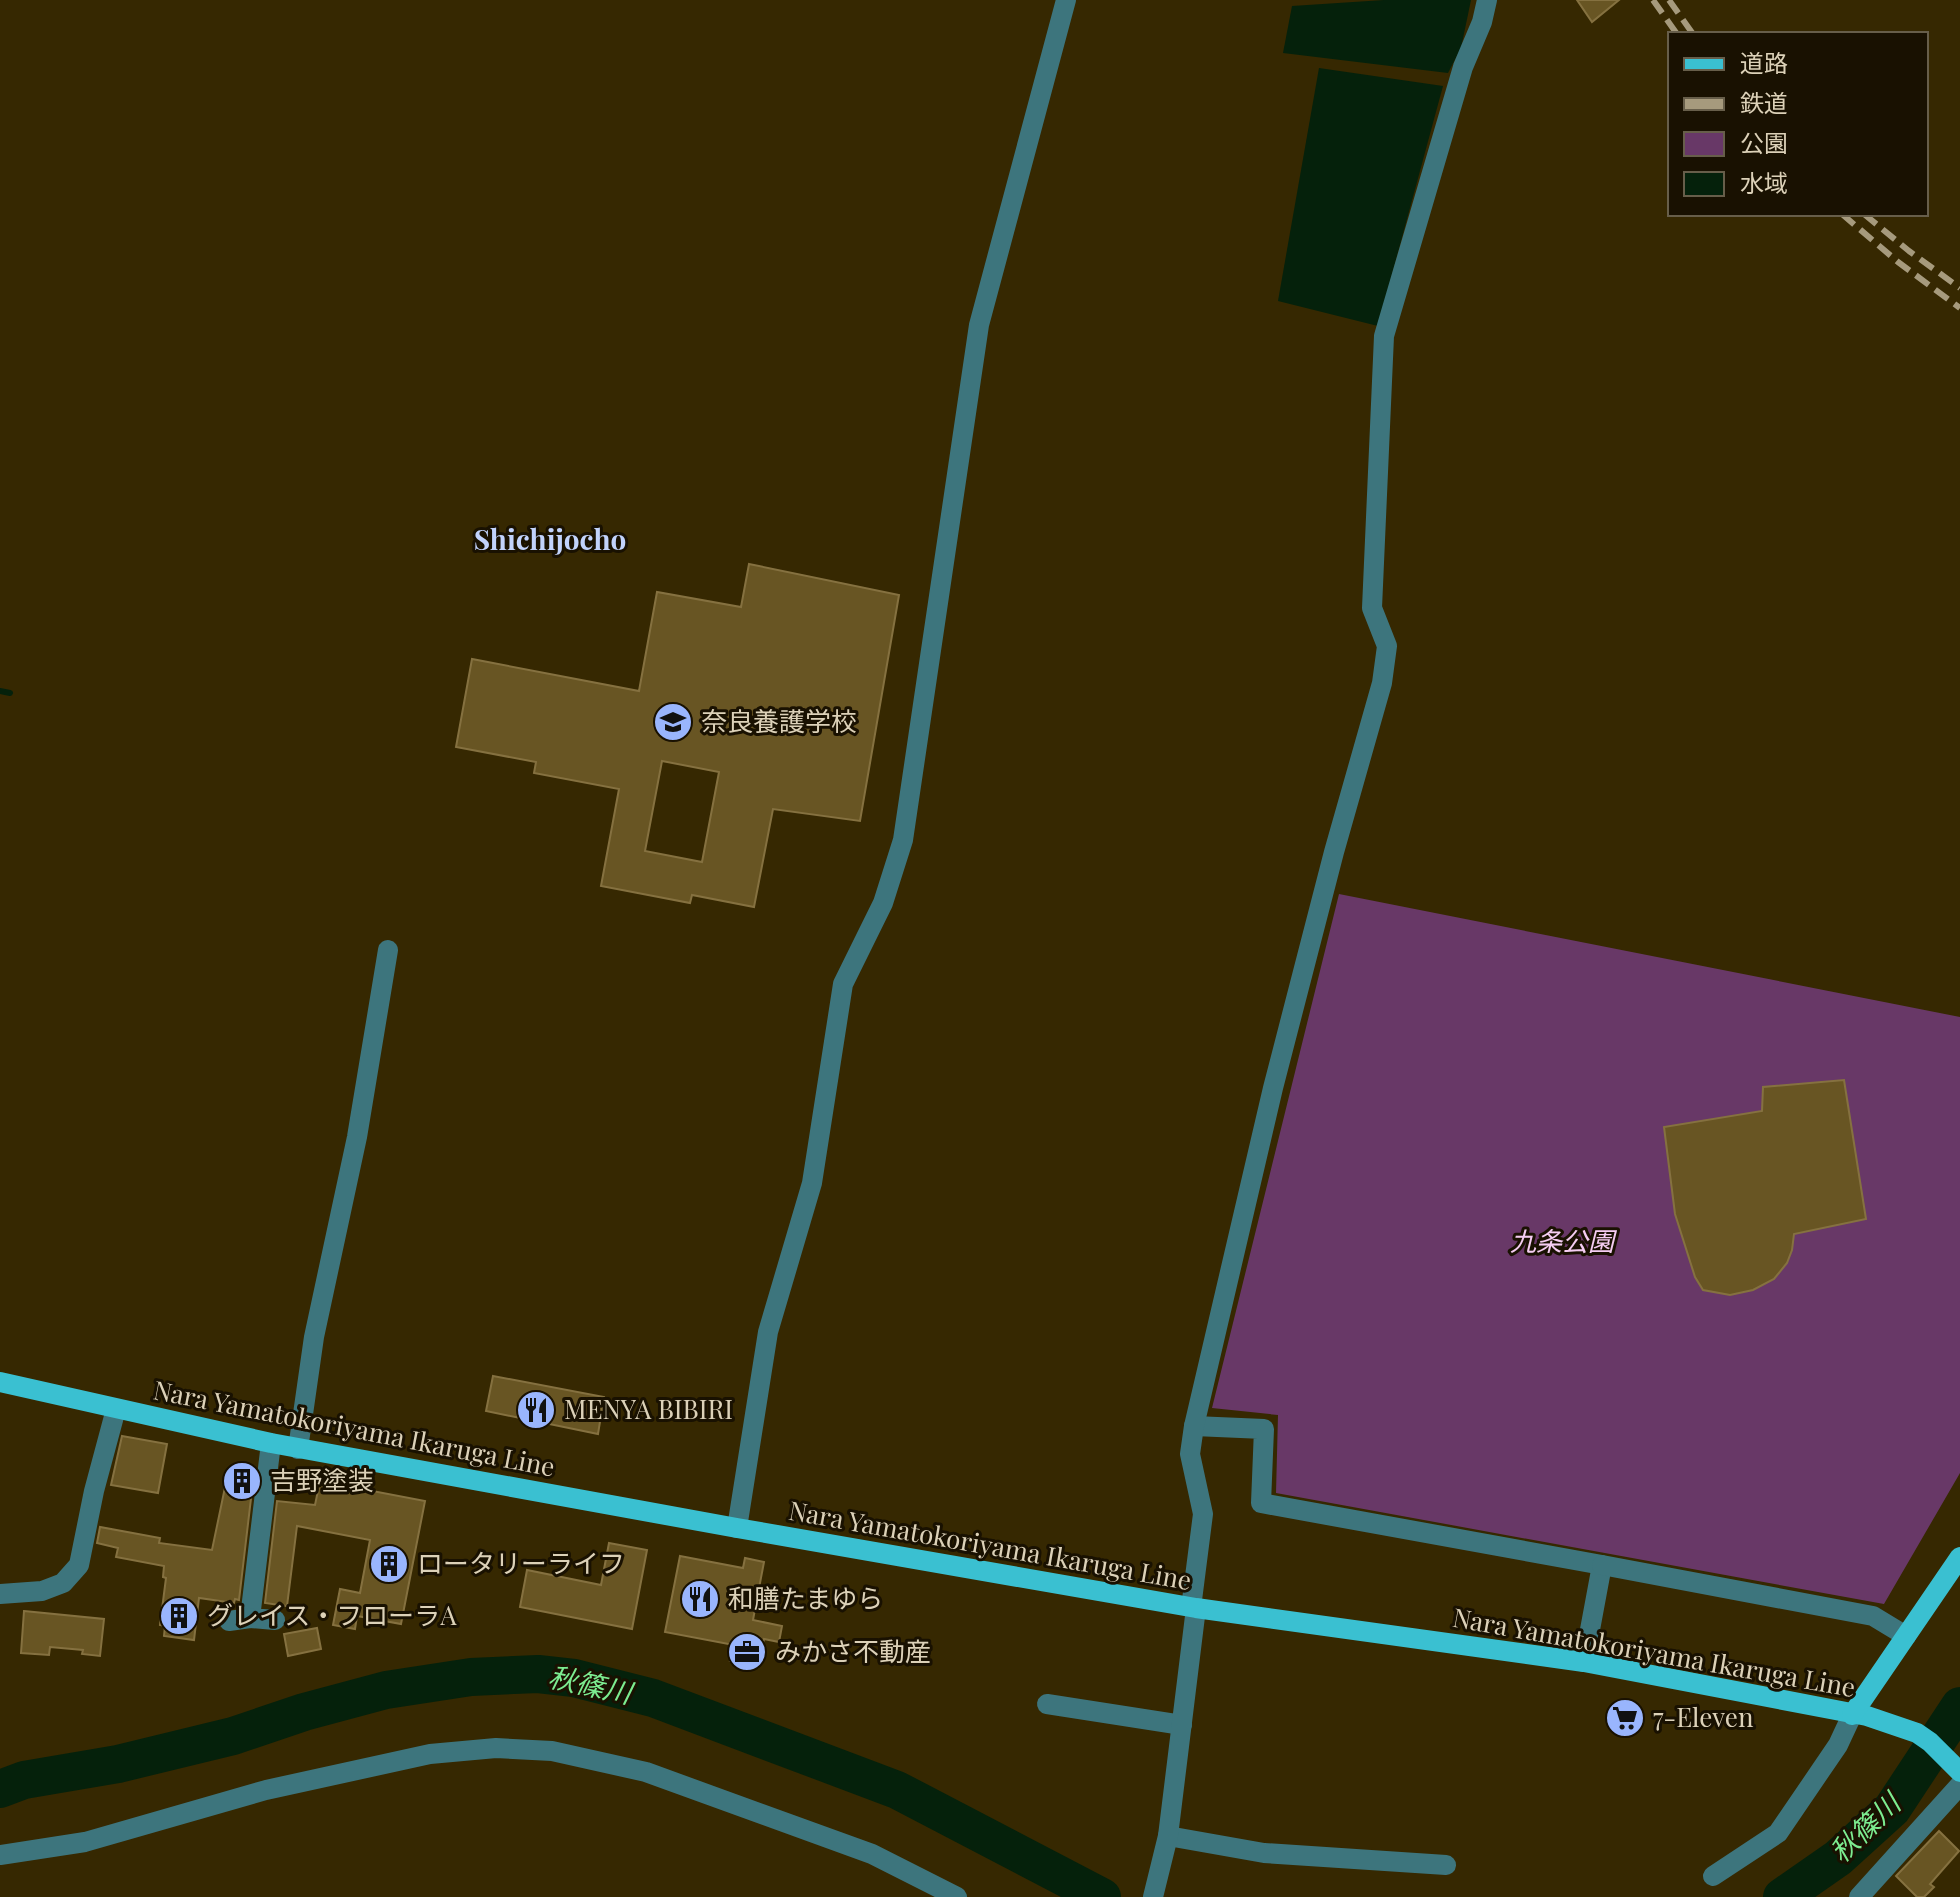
<svg xmlns="http://www.w3.org/2000/svg" width="1960" height="1897" font-family="'Playfair Display','Noto Sans JP',serif">
  <style>
    .green { fill: #683867 }
    .water { fill: #05210b }
    .lines { fill: none; stroke-linecap: round; stroke-linejoin: round }
    .stream { stroke: #05210b; stroke-width: 6 }
    .river { stroke: #05210b; stroke-width: 38 }
    .building { fill: #685523; stroke: #857140; stroke-width: 2; fill-rule: evenodd }
    .minor { stroke: #3d757d; stroke-width: 20 }
    .major { stroke: #3ac0d1; stroke-width: 20 }
    .rail { stroke: #a69a7d; stroke-width: 6; stroke-dasharray: 16 8; stroke-linecap: butt }
    .labels { text-anchor: middle; stroke-width: 6; stroke-linejoin: round; paint-order: stroke }
    .poi-label { font-size: 26px; fill: #dcd1b8; stroke: #191101; text-anchor: start }
    .park-label { font-size: 26px; font-style: italic; fill: #f5cdf2; stroke: #191101 }
    .street-label { font-size: 26px; fill: #dcd1b8; stroke: #191101 }
    .neighbourhood-label { font-size: 28px; font-weight: bold; fill: #c2d3fc; stroke: #191101 }
    .water-label { font-size: 28px; font-style: italic; fill: #7cec90; stroke: #191101 }
  </style>
  <rect width="100%" height="100%" fill="#362801"/>
  <polygon class="green" points="1339,894 1960,1017 1960,1473 1884,1604 1276,1493 1278,1415 1212,1408"/>
  <g class="water">
    <polygon points="1384,0 1471,0 1461,48 1448,73 1283,53 1292,6"/>
    <polygon points="1319,68 1443,86 1378,326 1278,301"/>
  </g>
  <g class="lines">
    <polyline class="stream" points="0,691 10,693"/>
    <g class="river">
      <polyline points="0,1789 24,1780 118,1764 233,1736 304,1712 386,1690 471,1677 538,1674 574,1678 653,1698 897,1790 1102,1897"/>
      <polyline points="1782,1897 1838,1858 1892,1809 1960,1706"/>
    </g>
  </g>
  <g class="building">
    <polygon points="1577,0 1619,0 1592,22"/>
    <path d="M749 564 899 595 860 821 773 809 754 907 692 895 690 903 601 886 619 789 534 773 536 762 456 747 472 659 639 691 657 592 741 607ZM662 761 719 772 702 862 645 851Z"/>
    <polygon points="1844,1080 1866,1219 1794,1234 1792,1250 1787,1263 1774,1279 1753,1290 1730,1295 1703,1290 1695,1277 1675,1214 1664,1127 1762,1111 1763,1087"/>
    <polygon points="493,1376 604,1397 598,1434 486,1411"/>
    <polygon points="122,1436 167,1444 158,1493 111,1485"/>
    <polygon points="229,1468 254,1473 239,1600 235,1599 234,1603 199,1598 194,1640 164,1636 165,1626 160,1625 166,1578 163,1577 164,1566 116,1557 118,1548 97,1543 100,1527 160,1538 159,1543 212,1550"/>
    <polygon points="320,1481 425,1501 401,1624 357,1616 355,1629 333,1625 340,1589 360,1593 370,1540 297,1526 287,1606 265,1603 277,1501 315,1505"/>
    <polygon points="609,1543 647,1550 632,1629 520,1607 527,1570 601,1585"/>
    <polygon points="680,1556 743,1568 745,1558 764,1562 753,1620 782,1626 779,1642 764,1639 758,1667 730,1661 734,1645 665,1632"/>
    <polygon points="24,1611 104,1619 100,1656 82,1654 83,1650 50,1647 49,1655 21,1653"/>
    <polygon points="317,1628 321,1649 288,1656 284,1634"/>
    <polygon points="1939,1831 1959,1851 1930,1884 1934,1887 1924,1897 1917,1897 1896,1876"/>
  </g>
  <g class="lines">
    <g class="minor">
      <polyline points="1194,1426 1264,1429 1261,1503 1602,1565 1584,1662"/>
      <polyline points="271,1443 250,1618 275,1620"/>
      <polyline points="298,1449 314,1337 357,1137 388,950"/>
      <polyline points="737,1528 768,1332 812,1183 843,984 883,903 903,840 979,325 1066,0"/>
      <polyline points="1602,1565 1873,1616 1906,1636"/>
      <polyline points="0,1594 42,1591 63,1583 79,1565 94,1491 116,1409"/>
      <polyline points="1191,1608 1203,1514 1190,1454 1194,1426 1273,1088 1334,852 1382,683 1387,646 1372,608 1384,336 1463,67 1482,22 1487,0"/>
      <polyline points="229,1621 250,1618"/>
      <polyline points="1047,1704 1182,1725"/>
      <polyline points="1168,1836 1264,1853 1446,1865"/>
      <polyline points="0,1855 85,1842 266,1790 430,1754 496,1748 552,1751 646,1772 872,1854 957,1897"/>
      <polyline points="1713,1876 1778,1833 1838,1745 1852,1715"/>
      <polyline points="1153,1897 1168,1836 1196,1608"/>
      <polyline points="1859,1897 1960,1785"/>
    </g>
    <g class="major">
      <polyline points="0,1382 271,1443 737,1528 1196,1608 1584,1662 1867,1716 1917,1733 1930,1742 1960,1772"/>
      <polyline points="1852,1715 1960,1557"/>
    </g>
    <g class="rail">
      <polyline points="1653,0 1677,34"/>
      <polyline points="1669,0 1693,34"/>
      <polyline points="1842,214 1898,262 1960,308"/>
      <polyline points="1864,214 1909,251 1960,288"/>
    </g>
  </g>
  <defs>
    <symbol id="school-disc" viewBox="-11 -11 22 22"><circle r="9.5" fill="#99b5fd" stroke="#191101"/><path d="M0-5L7-2L0 1L-7-2ZM-4 1L0 2.5L4 1V4Q0 6-4 4Z" fill="#111"/></symbol>
    <symbol id="restaurant-disc" viewBox="-11 -11 22 22"><circle r="9.5" fill="#99b5fd" stroke="#191101"/><path d="M-5-6h1v4h1v-4h1v4h1v-4h1v5L-1.5 .5V6h-2V.5L-5-1ZM5-6V6H3V1.5H1.5Q1.5-4 5-6Z" fill="#111"/></symbol>
    <symbol id="building-disc" viewBox="-11 -11 22 22"><circle r="9.5" fill="#99b5fd" stroke="#191101"/><path d="M-4-6H4V6H1V3H-1V6H-4ZM-2.5-4.3h1.7v1.8h-1.7ZM.8-4.3h1.7v1.8H.8ZM-2.5-1h1.7V.8h-1.7ZM.8-1h1.7V.8H.8Z" fill="#111"/></symbol>
    <symbol id="office-disc" viewBox="-11 -11 22 22"><circle r="9.5" fill="#99b5fd" stroke="#191101"/><path d="M-6-3h4V-5.5h4V-3h4V5H-6ZM-1-4.5V-3h2v-1.5ZM-6 0V1H6V0Z" fill="#111"/></symbol>
    <symbol id="supermarket-disc" viewBox="-11 -11 22 22"><circle r="9.5" fill="#99b5fd" stroke="#191101"/><path d="M-6-5.5h2.5l.6 2H6L4.5 2H-2.5L-4.4-4H-6ZM-1.5 3.2a1.3 1.3 0 1 0 .1 0ZM3 3.2a1.3 1.3 0 1 0 .1 0Z" fill="#111"/></symbol>
  </defs>
  <g fill-rule="evenodd">
    <use href="#school-disc" x="651" y="700" width="44" height="44"/>
    <use href="#restaurant-disc" x="514" y="1388" width="44" height="44"/>
    <use href="#building-disc" x="220" y="1459" width="44" height="44"/>
    <use href="#building-disc" x="367" y="1542" width="44" height="44"/>
    <use href="#restaurant-disc" x="678" y="1577" width="44" height="44"/>
    <use href="#building-disc" x="157" y="1594" width="44" height="44"/>
    <use href="#office-disc" x="725" y="1630" width="44" height="44"/>
    <use href="#supermarket-disc" x="1603" y="1696" width="44" height="44"/>
  </g>
  <g class="labels">
    <g class="poi-label">
      <text x="701" y="731">奈良養護学校</text>
      <text x="564" y="1419">MENYA BIBIRI</text>
      <text x="270" y="1490">吉野塗装</text>
      <text x="417" y="1573">ロータリーライフ</text>
      <text x="728" y="1608">和膳たまゆら</text>
      <text x="207" y="1625">グレイス・フローラA</text>
      <text x="775" y="1661">みかさ不動産</text>
      <text x="1653" y="1727">7-Eleven</text>
    </g>
    <g class="park-label">
      <text x="1562" y="1251">九条公園</text>
    </g>
    <g class="street-label">
      <text transform="translate(354 1429) rotate(11)" y="9">Nara Yamatokoriyama Ikaruga Line</text>
      <text transform="translate(990 1546) rotate(10)" y="9">Nara Yamatokoriyama Ikaruga Line</text>
      <text transform="translate(1654 1653) rotate(10)" y="9">Nara Yamatokoriyama Ikaruga Line</text>
    </g>
    <g class="neighbourhood-label">
      <text x="550" y="550">Shichijocho</text>
    </g>
    <g class="water-label">
      <text transform="translate(590 1685) rotate(12)" y="10">秋篠川</text>
      <text transform="translate(1865 1828) rotate(-44)" y="10">秋篠川</text>
    </g>
  </g>
  <rect x="1668" y="32" width="260" height="184" fill="#191101" stroke="#675e4a" stroke-width="2"/>
  <rect x="1684" y="58" width="40" height="12" fill="#3ac0d1" stroke="#675e4a" stroke-width="2"/>
  <text x="1740" y="72" font-size="24" fill="#dcd1b8">道路</text>
  <rect x="1684" y="98" width="40" height="12" fill="#a69a7d" stroke="#675e4a" stroke-width="2"/>
  <text x="1740" y="112" font-size="24" fill="#dcd1b8">鉄道</text>
  <rect x="1684" y="132" width="40" height="24" fill="#683867" stroke="#675e4a" stroke-width="2"/>
  <text x="1740" y="152" font-size="24" fill="#dcd1b8">公園</text>
  <rect x="1684" y="172" width="40" height="24" fill="#05210b" stroke="#675e4a" stroke-width="2"/>
  <text x="1740" y="192" font-size="24" fill="#dcd1b8">水域</text>
</svg>
